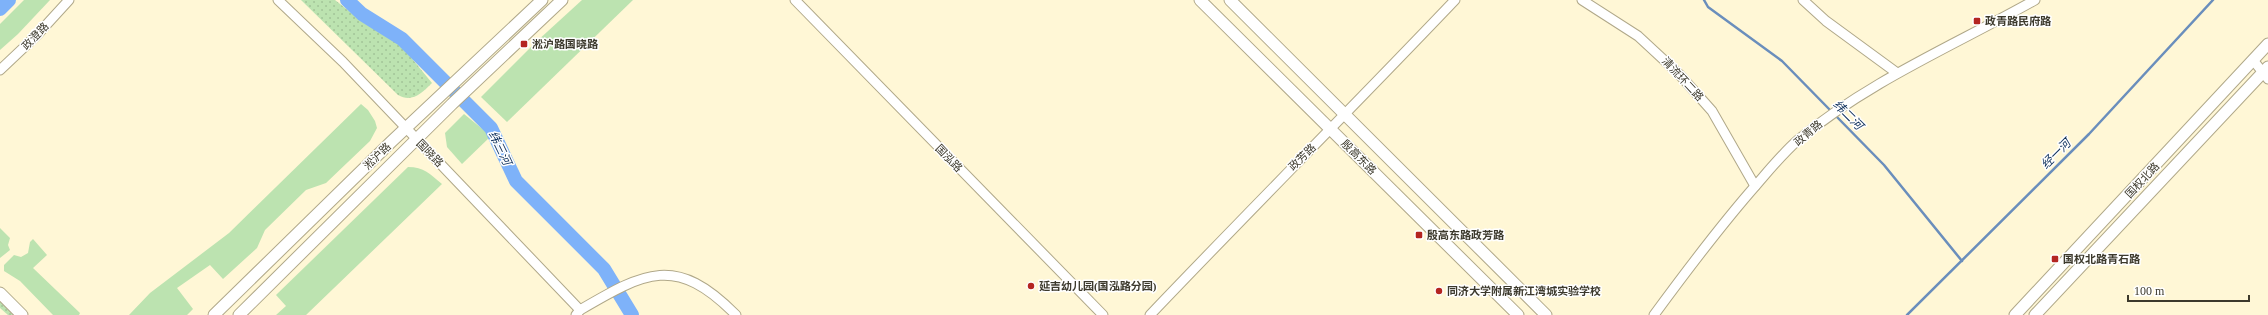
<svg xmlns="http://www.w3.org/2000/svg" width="2268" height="315" font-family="'Times New Roman','Noto Sans SC',serif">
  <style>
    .grass { fill: url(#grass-dots) }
    .green { fill: #bce3b0 }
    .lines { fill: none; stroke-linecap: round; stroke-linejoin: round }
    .stream { stroke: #6a8ebc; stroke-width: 2.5 }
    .river { stroke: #7eb2f9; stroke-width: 14 }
    .minor-casing { stroke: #b0a889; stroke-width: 11 }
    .major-casing { stroke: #b0a889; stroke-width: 13 }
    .minor { stroke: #fff; stroke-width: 9 }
    .major { stroke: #fff; stroke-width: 11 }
    .poi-dot { fill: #b42521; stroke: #fff; stroke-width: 1.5 }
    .labels { text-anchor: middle; stroke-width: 3; stroke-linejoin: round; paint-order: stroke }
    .poi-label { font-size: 11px; font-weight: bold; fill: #3c392c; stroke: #fff; text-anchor: start }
    .street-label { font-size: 11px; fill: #3c392c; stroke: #fff }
    .water-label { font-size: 12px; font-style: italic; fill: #0e305c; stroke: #fff }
  </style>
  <defs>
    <pattern id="grass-dots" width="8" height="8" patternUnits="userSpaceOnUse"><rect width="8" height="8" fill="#bce3b0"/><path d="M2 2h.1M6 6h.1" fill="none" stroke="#a2c498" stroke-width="1.8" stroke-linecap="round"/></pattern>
  </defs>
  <rect width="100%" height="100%" fill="#fff7d6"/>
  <g class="grass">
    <path d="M301 0H335L364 23 400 44 432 83C422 93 412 103 398 95Z"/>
    <polygon points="0,299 15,315 8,315 0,308"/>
  </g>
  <g class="green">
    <polygon points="24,0 50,0 18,34 0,50 0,24"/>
    <polygon points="582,0 633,0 507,122 481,97 536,42"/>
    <polygon points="361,104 368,110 375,121 377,128 370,141 326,183 306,190 265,230 257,248 223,279 210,265 177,288 193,309 187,315 129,315 150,293 229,233"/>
    <polygon points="464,114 491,136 462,164 447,147 445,133"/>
    <path d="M408 167C424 167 430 174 442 184L306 315H276L286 306 276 295Z"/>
    <polygon points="0,228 10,238 8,245 10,250 0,258"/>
    <polygon points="33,239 47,255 33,268 80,313 79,315 53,315 20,281 4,271 4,265 14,255 21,257 28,253 30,242"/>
  </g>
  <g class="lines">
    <g class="stream">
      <polyline points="1704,0 1708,7 1782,61 1831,111"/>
      <polyline points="1835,115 1884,165 1962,261"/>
      <polyline points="1907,315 2089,134 2213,0"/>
    </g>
    <g class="river">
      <polyline points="347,0 362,14 402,39 491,128 516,181 604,269 632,315"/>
      <polyline points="0,9 9,0"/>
    </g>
    <defs>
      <g id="minor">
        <polyline points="278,0 343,62 580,310"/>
        <polyline points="795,0 1103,315"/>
        <polyline points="1582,0 1638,36 1679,74 1712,111 1755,186"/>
        <polyline points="1803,0 1826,21 1897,73"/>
        <polyline points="2253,60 2268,79"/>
        <polyline points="0,70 37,35 69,0"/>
        <path d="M576 315 580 310C645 272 676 254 736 315"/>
        <path d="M1150 315C1251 209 1354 106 1455 0"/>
        <path d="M1654 315C1687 270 1720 226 1757 184 1770 169 1783 153 1798 140 1869 81 1955 45 2035 0"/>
      </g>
      <g id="major">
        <polyline points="1200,0 1518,315"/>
        <polyline points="1230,0 1546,315"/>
        <polyline points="0,293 22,315"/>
        <polyline points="214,315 391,142 542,0"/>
        <polyline points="239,315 452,104 562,0"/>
        <polyline points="2015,315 2268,44"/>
        <polyline points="2035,315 2268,67"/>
      </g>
    </defs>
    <use href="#minor" class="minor-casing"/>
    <use href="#major" class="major-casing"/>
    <use href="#minor" class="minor"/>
    <use href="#major" class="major"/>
  </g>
  <g class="poi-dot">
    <rect x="1973" y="17" width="8" height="8" rx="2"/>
    <rect x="520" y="40" width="8" height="8" rx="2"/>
    <rect x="1415" y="231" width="8" height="8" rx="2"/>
    <rect x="2051" y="255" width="8" height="8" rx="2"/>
    <circle cx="1031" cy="286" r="4"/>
    <circle cx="1439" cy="291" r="4"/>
  </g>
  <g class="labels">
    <g class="poi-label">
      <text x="1985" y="25">政青路民府路</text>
      <text x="532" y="48">淞沪路国晓路</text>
      <text x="1427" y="239">殷高东路政芳路</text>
      <text x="2063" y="263">国权北路青石路</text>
      <text x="1039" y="290">延吉幼儿园(国泓路分园)</text>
      <text x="1447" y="295">同济大学附属新江湾城实验学校</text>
    </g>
    <g class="street-label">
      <text transform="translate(35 36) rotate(-46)" y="4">政澄路</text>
      <text transform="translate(1683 79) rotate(47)" y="4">清流环二路</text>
      <text transform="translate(1808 133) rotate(-40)" y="4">政青路</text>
      <text transform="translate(430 153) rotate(46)" y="4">国晓路</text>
      <text transform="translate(377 156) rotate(-44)" y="4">淞沪路</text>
      <text transform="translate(1302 157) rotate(-44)" y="4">政芳路</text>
      <text transform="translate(1359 157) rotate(45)" y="4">殷高东路</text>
      <text transform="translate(949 158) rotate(46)" y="4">国泓路</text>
      <text transform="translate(2142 180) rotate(-47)" y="4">国权北路</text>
    </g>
    <g class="water-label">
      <text transform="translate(1848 115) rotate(45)" y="4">纬二河</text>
      <text transform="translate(500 148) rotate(64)" y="4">纬三河</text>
      <text transform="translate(2056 154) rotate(-45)" y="4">经一河</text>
    </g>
  </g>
  <path d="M2128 295v6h121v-6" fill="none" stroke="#3c392c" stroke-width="2"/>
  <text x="2134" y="295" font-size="12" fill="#3c392c" stroke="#ffffff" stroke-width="3" paint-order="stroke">100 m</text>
</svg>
